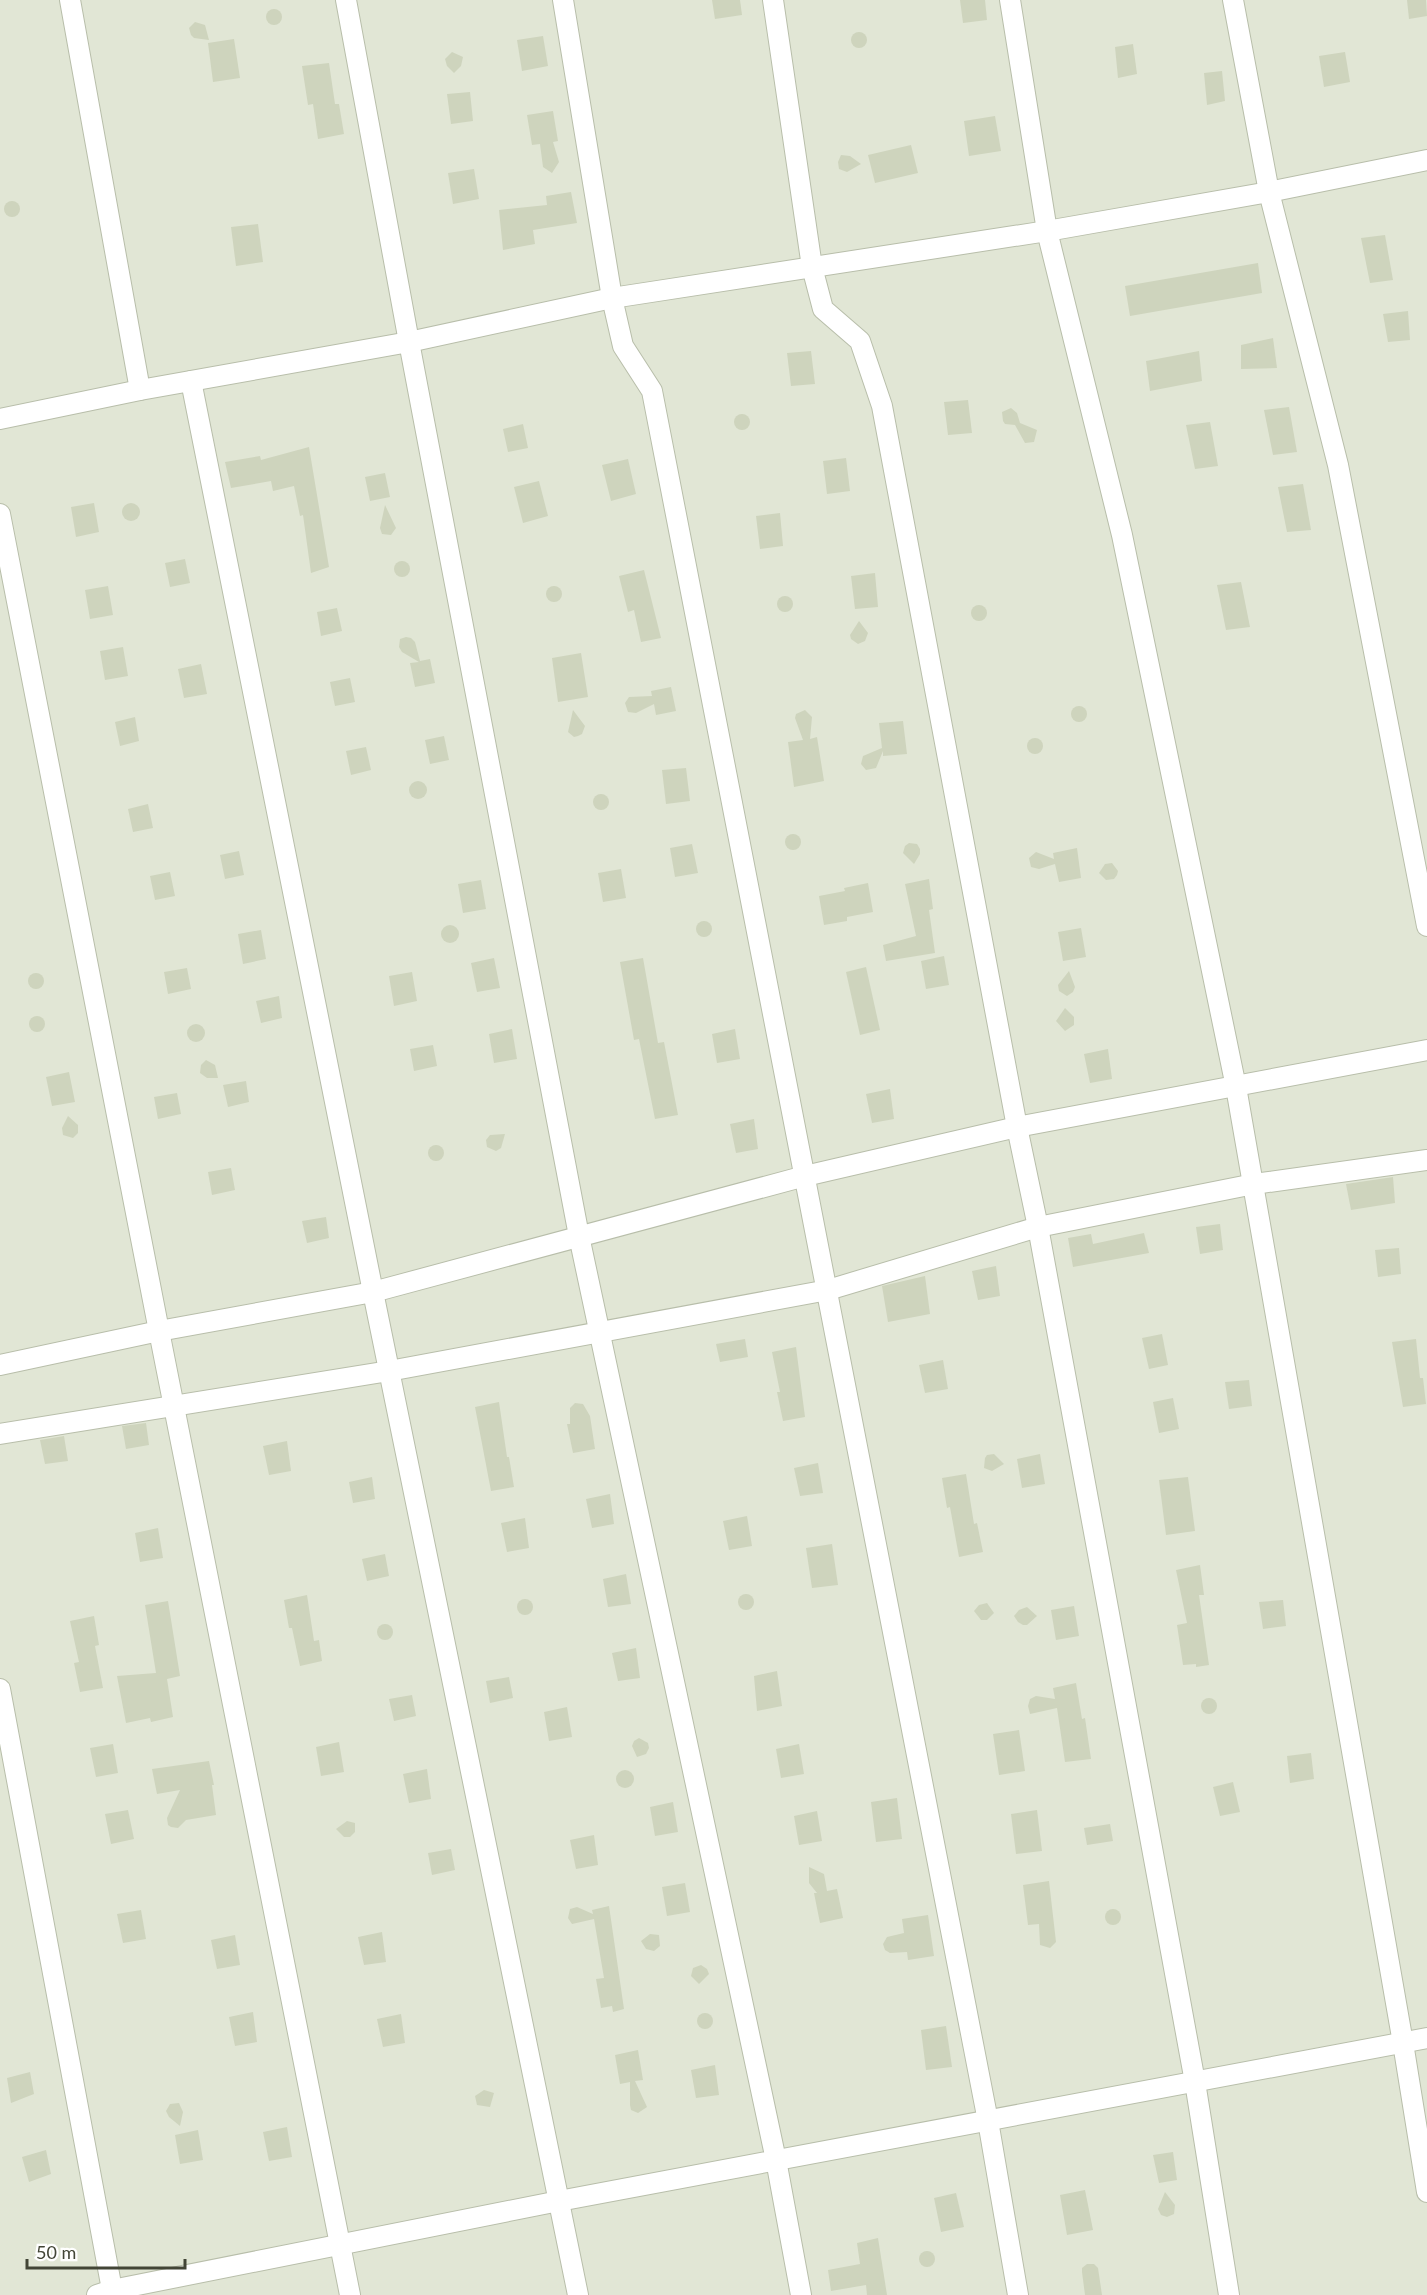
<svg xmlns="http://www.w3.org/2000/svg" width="1427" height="2295" font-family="Lato,sans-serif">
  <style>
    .residential { fill: #e1e6d5 }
    .building { fill: #ced4bd }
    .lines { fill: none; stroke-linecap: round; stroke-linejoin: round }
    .street-casing { stroke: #b8beaa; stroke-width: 22 }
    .street { stroke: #fff; stroke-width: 20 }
  </style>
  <rect width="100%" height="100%" fill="#eff3e7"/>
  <rect class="residential" x="0" y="0" width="1427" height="2295"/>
  <g class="building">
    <polygon points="712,0 740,0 742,15 715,19"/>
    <polygon points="960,0 985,0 987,20 963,23"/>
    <polygon points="1407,0 1426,0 1427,16 1409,19"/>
    <circle cx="274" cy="17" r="8"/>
    <polygon points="195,22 205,25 209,40 194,38 191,35 189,28"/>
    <circle cx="859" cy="40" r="8"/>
    <polygon points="543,36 548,66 522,71 517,40"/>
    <polygon points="234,39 240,78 213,82 208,43"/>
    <polygon points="1133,44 1137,74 1118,78 1115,47"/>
    <polygon points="452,52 463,57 461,66 454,73 447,66 445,59"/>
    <polygon points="1345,52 1350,82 1324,87 1319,56"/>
    <polygon points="329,63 335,104 339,104 344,134 318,139 313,104 308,105 302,66"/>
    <polygon points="1222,71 1225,101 1207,105 1204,73"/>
    <polygon points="470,92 473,121 451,124 447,94"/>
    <polygon points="553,111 558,141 553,142 559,162 552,173 543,167 540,144 532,145 527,115"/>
    <polygon points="995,116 1001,151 969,156 964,121"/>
    <polygon points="911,145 918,173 875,183 868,155"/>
    <polygon points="841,155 850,156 861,164 847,172 839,169 838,162"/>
    <polygon points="474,169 479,199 453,204 448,173"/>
    <polygon points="571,192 577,223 533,230 535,244 503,250 499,210 547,205 546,196"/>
    <circle cx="12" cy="209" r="8"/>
    <polygon points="258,224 263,262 236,266 231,227"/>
    <polygon points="1385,235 1393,280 1370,283 1361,238"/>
    <polygon points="1258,263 1262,293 1130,316 1125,286"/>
    <polygon points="1408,311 1410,340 1388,342 1383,314"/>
    <polygon points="1273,338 1277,368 1241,369 1241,345"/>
    <polygon points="811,351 815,384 791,386 787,353"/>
    <polygon points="1199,351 1202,381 1150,391 1146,361"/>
    <polygon points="968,400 972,433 948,435 944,402"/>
    <polygon points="1289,407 1297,452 1273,455 1264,410"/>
    <polygon points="1011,408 1017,413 1020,423 1037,430 1034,442 1025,443 1015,425 1005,424 1003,421 1002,412"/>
    <circle cx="742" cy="422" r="8"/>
    <polygon points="1210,422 1218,466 1195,469 1186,425"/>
    <polygon points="523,424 528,448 508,452 503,429"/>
    <polygon points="309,447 329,567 311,573 303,515 300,516 294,486 273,491 271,481 231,488 225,462 260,456 261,460"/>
    <polygon points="846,458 850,491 827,494 823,461"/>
    <polygon points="628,459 636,494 611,501 602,465"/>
    <polygon points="385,473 390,497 370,501 365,477"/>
    <polygon points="539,481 548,516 523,523 514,487"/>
    <polygon points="1303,484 1311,530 1287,532 1278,487"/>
    <polygon points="94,503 99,532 76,537 71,507"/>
    <circle cx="131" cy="512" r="9"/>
    <polygon points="385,505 396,528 391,535 382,534 380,528"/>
    <polygon points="780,513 783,546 760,549 756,516"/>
    <polygon points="185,559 190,583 170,587 165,563"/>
    <circle cx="402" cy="569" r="8"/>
    <polygon points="644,570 661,638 641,642 634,610 628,612 619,576"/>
    <polygon points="875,573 878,607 855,609 851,576"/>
    <polygon points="1241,582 1250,627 1226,630 1217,585"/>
    <circle cx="554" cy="594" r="8"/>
    <polygon points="108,586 113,615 90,619 85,590"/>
    <circle cx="785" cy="604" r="8"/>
    <circle cx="979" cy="613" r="8"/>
    <polygon points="337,608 342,631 321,636 317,612"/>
    <polygon points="859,621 868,633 865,641 858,644 851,639 850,635"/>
    <polygon points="406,637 411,638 415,642 420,661 430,659 435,683 415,687 410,663 419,662 402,652 399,647 400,639"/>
    <polygon points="123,647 128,676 105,680 100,651"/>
    <polygon points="581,653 588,697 558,702 552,658"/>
    <polygon points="201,664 207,694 184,698 178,669"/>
    <polygon points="350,678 355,702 335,706 330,682"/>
    <polygon points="671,687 676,711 656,715 654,704 636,713 628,712 625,703 629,697 652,696 651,691"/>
    <circle cx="1079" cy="714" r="8"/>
    <polygon points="573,710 585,726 582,734 578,736 574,737 568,732"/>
    <polygon points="805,710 812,717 810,739 817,737 824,781 794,787 788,742 803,740 795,718 796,714"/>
    <polygon points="135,717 139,741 120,746 115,722"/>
    <polygon points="903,721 907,754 883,756 883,751 876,768 866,770 861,764 863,756 882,748 879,723"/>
    <polygon points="444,736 449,760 430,764 425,740"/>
    <circle cx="1035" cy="746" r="8"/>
    <polygon points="366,747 371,770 351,775 346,751"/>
    <polygon points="686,768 690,801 666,804 662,770"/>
    <circle cx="418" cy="790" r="9"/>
    <circle cx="601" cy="802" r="8"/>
    <polygon points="148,804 153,828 133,832 128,809"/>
    <circle cx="793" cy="842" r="8"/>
    <polygon points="909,843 917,844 920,849 920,854 914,864 903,853 905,846"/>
    <polygon points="692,844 698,873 675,877 670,848"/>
    <polygon points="1077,848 1081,878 1059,882 1055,864 1039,869 1031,867 1029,858 1036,852 1054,859 1053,853"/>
    <polygon points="239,851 244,875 225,879 220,855"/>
    <polygon points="1112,863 1118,871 1117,875 1114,879 1106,880 1099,873 1105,864"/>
    <polygon points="621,869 626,898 603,902 598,873"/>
    <polygon points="170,872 175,896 155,900 150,876"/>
    <polygon points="929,879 933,909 929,910 935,953 886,961 883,945 916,936 905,884"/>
    <polygon points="481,880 486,909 463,913 458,884"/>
    <polygon points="868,883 873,912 847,917 847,921 824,925 819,896 845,891 844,888"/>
    <circle cx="704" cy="929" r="8"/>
    <circle cx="450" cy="934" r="9"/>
    <polygon points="1081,928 1086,957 1063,961 1058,932"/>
    <polygon points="261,930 266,959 243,964 238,934"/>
    <polygon points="944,956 949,985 926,989 921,961"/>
    <polygon points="494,958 500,988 477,992 471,963"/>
    <polygon points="643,958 658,1043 664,1042 678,1115 655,1119 639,1039 634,1040 620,962"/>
    <polygon points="866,967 880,1030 860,1035 846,972"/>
    <polygon points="187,968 191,989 168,994 164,972"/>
    <polygon points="1069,971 1075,987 1073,992 1067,996 1059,991 1058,985"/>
    <polygon points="412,972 417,1001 394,1006 389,976"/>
    <circle cx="36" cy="981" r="8"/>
    <polygon points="279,996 282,1018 261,1023 256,1001"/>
    <polygon points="1065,1008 1074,1017 1074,1025 1065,1031 1056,1021"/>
    <circle cx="37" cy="1024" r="8"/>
    <circle cx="196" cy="1033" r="9"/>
    <polygon points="512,1029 517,1059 494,1063 489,1034"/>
    <polygon points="735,1029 740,1059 717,1063 712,1034"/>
    <polygon points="433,1045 437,1066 414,1071 410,1049"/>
    <polygon points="1108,1049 1112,1079 1090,1083 1084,1054"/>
    <polygon points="206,1060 215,1065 218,1078 207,1078 200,1073 201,1065"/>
    <polygon points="69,1072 75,1102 52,1106 46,1077"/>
    <polygon points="246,1081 249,1102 228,1107 223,1085"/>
    <polygon points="890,1089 894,1119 872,1123 866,1094"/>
    <polygon points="177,1093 181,1114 158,1119 154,1097"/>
    <polygon points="68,1116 78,1125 78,1133 73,1138 63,1135 62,1128"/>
    <polygon points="754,1119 758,1149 736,1153 730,1124"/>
    <polygon points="505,1134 501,1148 496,1151 487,1147 486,1140 490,1135"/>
    <circle cx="436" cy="1153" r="8"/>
    <polygon points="231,1168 235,1190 212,1195 208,1172"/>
    <polygon points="1393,1177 1395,1203 1351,1210 1346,1184"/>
    <polygon points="326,1217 329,1238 307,1243 302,1221"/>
    <polygon points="1220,1224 1223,1250 1200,1254 1196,1227"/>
    <polygon points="1144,1233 1149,1253 1073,1267 1068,1238 1091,1234 1093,1244"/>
    <polygon points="1399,1248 1401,1274 1378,1277 1375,1250"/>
    <polygon points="996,1266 1000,1296 978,1300 972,1271"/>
    <polygon points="925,1276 930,1314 888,1322 882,1286"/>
    <polygon points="1162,1334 1168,1365 1149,1369 1142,1338"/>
    <polygon points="745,1339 748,1357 720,1362 716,1344"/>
    <polygon points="1416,1339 1420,1378 1423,1378 1426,1404 1403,1407 1392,1342"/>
    <polygon points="796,1347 805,1417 783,1421 777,1392 780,1392 772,1352"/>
    <polygon points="943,1360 948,1389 925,1393 919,1365"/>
    <polygon points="1249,1380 1252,1406 1229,1409 1225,1382"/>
    <polygon points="1173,1398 1179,1429 1159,1433 1153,1402"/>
    <polygon points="499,1402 507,1457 509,1457 514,1487 491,1491 475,1407"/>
    <polygon points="575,1403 583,1404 590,1416 595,1449 573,1453 567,1424 570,1424 570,1408"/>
    <polygon points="146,1423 149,1445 126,1449 122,1426"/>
    <polygon points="64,1436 68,1461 45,1464 40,1440"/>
    <polygon points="287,1441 291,1471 269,1475 263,1446"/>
    <polygon points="994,1454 1004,1464 992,1471 984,1468 985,1458 987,1455"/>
    <polygon points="1040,1454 1045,1484 1022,1488 1017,1459"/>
    <polygon points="818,1463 823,1493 800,1496 794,1468"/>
    <polygon points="966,1474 974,1524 977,1523 983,1552 959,1557 950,1507 947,1508 942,1478"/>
    <polygon points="372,1477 375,1499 353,1503 349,1482"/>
    <polygon points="1188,1477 1195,1531 1166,1535 1159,1480"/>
    <polygon points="610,1494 614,1524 592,1528 586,1499"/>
    <polygon points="747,1516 752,1546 729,1550 723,1521"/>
    <polygon points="525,1518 529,1548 507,1552 501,1523"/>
    <polygon points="158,1528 163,1558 140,1562 135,1533"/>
    <polygon points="832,1544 838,1585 812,1588 806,1548"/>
    <polygon points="385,1554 389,1576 367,1581 362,1559"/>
    <polygon points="1200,1565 1204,1595 1199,1595 1209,1665 1196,1667 1196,1664 1183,1665 1177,1625 1187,1623 1176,1570"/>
    <polygon points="626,1574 631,1604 608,1607 603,1579"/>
    <circle cx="746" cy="1602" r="8"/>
    <polygon points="307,1595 314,1641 319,1640 322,1661 300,1666 292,1628 289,1628 284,1600"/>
    <circle cx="525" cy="1607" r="8"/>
    <polygon points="1283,1600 1286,1626 1263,1629 1259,1602"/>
    <polygon points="168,1601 180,1676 167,1679 173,1717 151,1722 150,1718 126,1723 117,1676 156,1673 145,1605"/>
    <polygon points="987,1603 994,1613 987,1620 981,1620 974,1611 979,1605"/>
    <polygon points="1074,1606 1079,1636 1056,1640 1051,1610"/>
    <polygon points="1027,1607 1037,1616 1027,1625 1023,1625 1018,1622 1014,1616 1019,1610"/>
    <polygon points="94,1616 99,1645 95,1646 103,1688 80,1692 74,1663 79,1662 70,1621"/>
    <circle cx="385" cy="1632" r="8"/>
    <polygon points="636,1648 640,1678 618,1681 612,1653"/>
    <polygon points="777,1671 782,1706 757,1711 754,1676"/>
    <polygon points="509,1677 513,1698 490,1703 486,1681"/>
    <polygon points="1076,1683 1082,1719 1085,1718 1091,1759 1065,1762 1057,1708 1030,1714 1028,1706 1030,1699 1036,1696 1055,1699 1053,1688"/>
    <polygon points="412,1695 416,1716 394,1721 389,1699"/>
    <circle cx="1209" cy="1706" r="8"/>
    <polygon points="567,1707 572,1737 549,1741 544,1712"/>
    <polygon points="1019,1730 1025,1771 999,1775 993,1734"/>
    <polygon points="639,1738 648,1743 649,1748 646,1754 637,1757 632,1746 634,1741"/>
    <polygon points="339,1742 344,1772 321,1776 316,1747"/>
    <polygon points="113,1744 118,1773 96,1777 90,1748"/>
    <polygon points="799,1744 804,1774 781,1778 776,1749"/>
    <polygon points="1311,1753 1314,1779 1290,1783 1287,1756"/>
    <polygon points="209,1761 214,1785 212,1785 216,1815 186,1820 178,1828 171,1827 168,1825 167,1818 180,1790 157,1794 152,1769"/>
    <polygon points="427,1769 431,1799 409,1803 403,1774"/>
    <circle cx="625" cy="1779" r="9"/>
    <polygon points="1233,1782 1240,1812 1220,1816 1213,1787"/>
    <polygon points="897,1798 902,1839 876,1842 871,1802"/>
    <polygon points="673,1802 678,1832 655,1836 650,1807"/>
    <polygon points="128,1810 134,1839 111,1844 105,1814"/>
    <polygon points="1037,1810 1042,1851 1016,1854 1011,1814"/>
    <polygon points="817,1811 822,1841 799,1845 794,1816"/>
    <polygon points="347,1821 355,1823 355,1832 350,1837 344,1837 336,1829"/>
    <polygon points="1110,1824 1113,1841 1087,1845 1084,1828"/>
    <polygon points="594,1835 598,1865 576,1869 570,1840"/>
    <polygon points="451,1849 455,1870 432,1875 428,1853"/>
    <polygon points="809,1867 824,1874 827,1891 837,1889 843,1918 820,1923 814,1893 817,1893 809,1883"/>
    <polygon points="1049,1881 1056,1942 1050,1948 1040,1945 1039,1924 1028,1925 1023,1885"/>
    <polygon points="685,1883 690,1912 667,1916 662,1887"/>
    <polygon points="609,1906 624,2009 613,2012 612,2006 601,2008 596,1979 604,1978 594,1919 572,1924 568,1918 570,1909 577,1907 593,1914 592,1910"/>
    <circle cx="1113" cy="1917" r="8"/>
    <polygon points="141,1910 146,1939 123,1943 117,1914"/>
    <polygon points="928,1915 934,1956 908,1960 907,1952 890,1953 885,1950 883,1944 887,1937 904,1933 902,1919"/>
    <polygon points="382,1932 386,1962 364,1965 358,1937"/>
    <polygon points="650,1934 659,1935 660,1946 654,1951 646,1949 641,1941"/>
    <polygon points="235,1935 240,1965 217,1969 211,1940"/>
    <polygon points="701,1965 707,1969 709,1974 699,1984 691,1976 693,1968"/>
    <polygon points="253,2012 257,2042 235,2046 229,2017"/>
    <circle cx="705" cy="2021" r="8"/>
    <polygon points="401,2014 405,2043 383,2047 377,2019"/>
    <polygon points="946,2026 952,2067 926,2070 921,2030"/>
    <polygon points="638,2050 643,2080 635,2081 647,2107 638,2113 631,2110 630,2105 630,2082 620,2084 615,2055"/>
    <polygon points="715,2065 719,2095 696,2098 691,2070"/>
    <polygon points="30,2072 34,2094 11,2103 7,2078"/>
    <polygon points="484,2090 494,2093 490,2107 477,2105 475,2096"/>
    <polygon points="179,2103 183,2112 180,2126 169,2117 166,2111 170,2104"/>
    <polygon points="287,2127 292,2157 269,2161 263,2132"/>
    <polygon points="198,2130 203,2160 180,2164 175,2135"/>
    <polygon points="46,2150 51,2174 29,2182 22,2157"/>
    <polygon points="1173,2152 1177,2180 1159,2183 1153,2155"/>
    <polygon points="1085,2190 1093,2230 1067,2235 1060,2195"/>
    <polygon points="1165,2192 1175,2205 1174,2214 1167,2217 1161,2215 1158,2209"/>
    <polygon points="956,2193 964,2227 941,2232 934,2198"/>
    <polygon points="878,2238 887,2295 867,2295 866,2285 831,2291 828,2270 860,2264 857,2243"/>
    <circle cx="927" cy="2259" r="8"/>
    <polygon points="1087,2264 1094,2264 1098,2268 1102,2295 1085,2295 1082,2272 1082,2268"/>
  </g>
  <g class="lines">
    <defs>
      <g id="street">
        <polyline points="70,0 140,390"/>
        <polyline points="346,0 409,342 579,1236 776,2160 801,2295"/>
        <polyline points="563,0 612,298 623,346 652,391 988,2121 1018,2295"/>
        <polyline points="773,0 812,267 823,309 860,341 882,406 1017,1127 1038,1227 1195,2082 1229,2295"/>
        <polyline points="1010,0 1047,231 1122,535 1236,1087 1403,2043 1427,2192"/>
        <polyline points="1233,0 1269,192 1338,465 1427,926"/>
        <polyline points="191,381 373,1292 578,2295"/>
        <polyline points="0,419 140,390 409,342 612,298 1047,231 1269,192 1427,160"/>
        <polyline points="0,514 159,1331 350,2295"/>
        <polyline points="0,1365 159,1331 373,1292 805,1176 1017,1127 1427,1050"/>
        <polyline points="0,1434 389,1371 828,1290 1038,1227 1254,1184 1427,1160"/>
        <polyline points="0,1689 113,2295"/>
        <polyline points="97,2295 112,2290 559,2201 1427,2038"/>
      </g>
    </defs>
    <use href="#street" class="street-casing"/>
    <use href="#street" class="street"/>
  </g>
  <path d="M27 2259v9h158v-9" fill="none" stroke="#424536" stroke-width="3"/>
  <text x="36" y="2259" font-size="18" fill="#424536" stroke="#ffffff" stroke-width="4.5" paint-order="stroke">50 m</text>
</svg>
